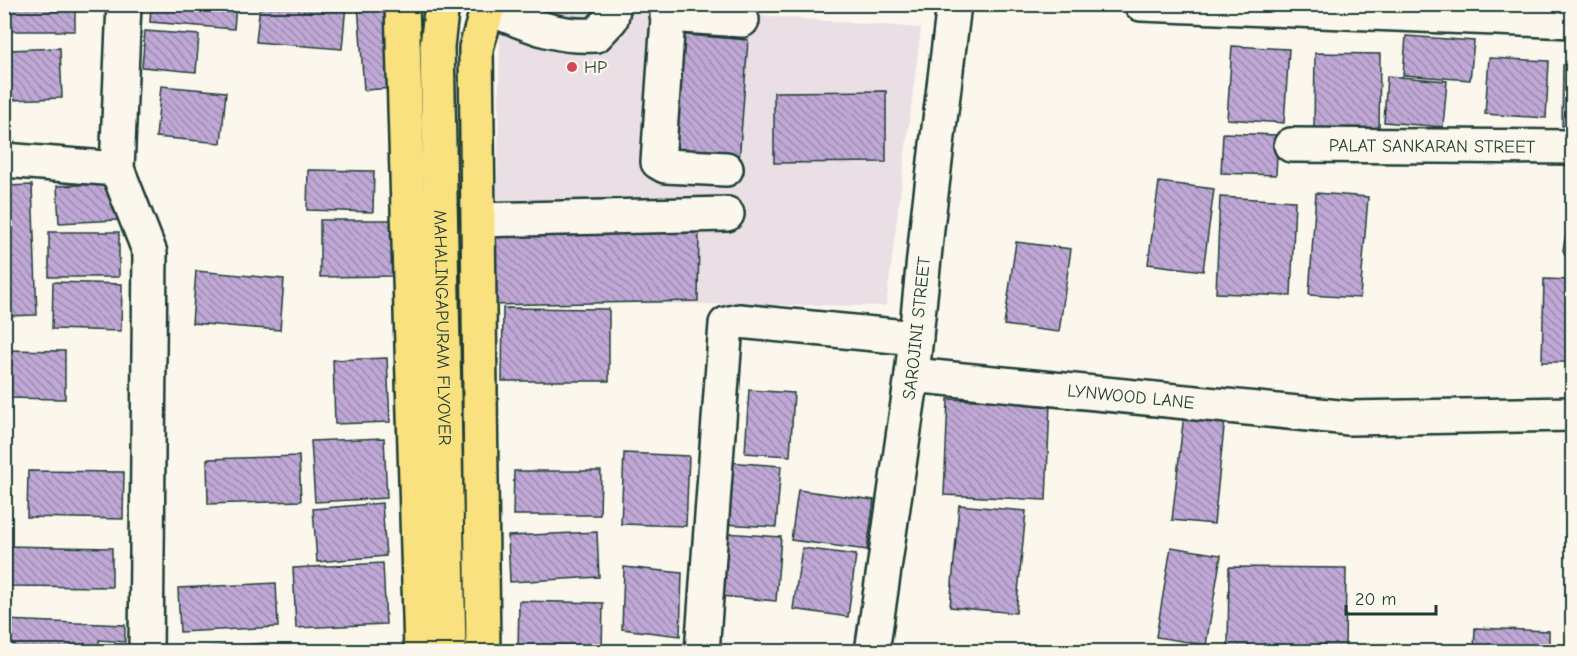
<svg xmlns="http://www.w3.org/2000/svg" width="1577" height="656" font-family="'Comic Neue',sans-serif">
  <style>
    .built { fill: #e9dfe5 }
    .building { fill: url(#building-back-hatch); stroke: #1f3d34; stroke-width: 1.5 }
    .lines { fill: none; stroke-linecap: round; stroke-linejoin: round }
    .minor-casing { stroke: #1f3d34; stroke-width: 38 }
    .major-casing { stroke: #1f3d34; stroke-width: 38 }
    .minor { stroke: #fbf7ec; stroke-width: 33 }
    .major { stroke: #fae180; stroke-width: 33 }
    .poi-dot { fill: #d1495b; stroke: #fbf7ec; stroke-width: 2 }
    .labels { text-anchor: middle; stroke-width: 4.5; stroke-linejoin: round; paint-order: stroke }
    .poi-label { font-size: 18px; fill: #1f3d34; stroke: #fbf7ec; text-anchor: start }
    .street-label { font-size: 18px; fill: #1f3d34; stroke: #fbf7ec }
  </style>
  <defs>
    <pattern id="building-back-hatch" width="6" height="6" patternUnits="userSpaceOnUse" patternTransform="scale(1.5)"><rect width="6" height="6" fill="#bfa8d6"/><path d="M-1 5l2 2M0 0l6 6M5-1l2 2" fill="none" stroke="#9b8aae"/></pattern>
  </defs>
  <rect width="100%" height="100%" fill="#fbf7ec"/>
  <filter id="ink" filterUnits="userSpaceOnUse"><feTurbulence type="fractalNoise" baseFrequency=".0167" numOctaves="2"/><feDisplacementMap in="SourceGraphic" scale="12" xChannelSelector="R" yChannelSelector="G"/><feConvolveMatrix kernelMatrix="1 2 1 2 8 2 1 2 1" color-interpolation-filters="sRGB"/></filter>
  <g filter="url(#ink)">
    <polygon class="built" points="520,5 620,5 921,28 886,306 496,302 500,19"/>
    <g class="building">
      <rect x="4" y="4" width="71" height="27"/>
      <polygon points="151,4 236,4 234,29 150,22"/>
      <polygon points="260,4 346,4 342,49 256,42"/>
      <polygon points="358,4 389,4 395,88 364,90"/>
      <polygon points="145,31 199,35 196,72 142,67"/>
      <polygon points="676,34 748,40 739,162 666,157"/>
      <polygon points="1406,36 1474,41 1470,80 1403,75"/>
      <polygon points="1232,46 1289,49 1284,123 1227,119"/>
      <polygon points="60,48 62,98 11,100 9,50"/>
      <polygon points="1315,53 1380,54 1379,130 1314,129"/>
      <polygon points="1489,58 1549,61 1546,118 1485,114"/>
      <polygon points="1563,65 1572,65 1572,126 1562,126"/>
      <polygon points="1387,76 1447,81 1443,127 1384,122"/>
      <polygon points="161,86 226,92 221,143 156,137"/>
      <polygon points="886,91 886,162 774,163 774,92"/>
      <polygon points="1223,133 1278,135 1276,175 1221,173"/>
      <polygon points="308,170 374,171 373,212 307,210"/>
      <polygon points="1159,182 1214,189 1203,271 1148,264"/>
      <polygon points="116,183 118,220 59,223 57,186"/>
      <polygon points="32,185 37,315 4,316 4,186"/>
      <polygon points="1316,193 1368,197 1360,298 1309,295"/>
      <polygon points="1220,197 1295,201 1291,296 1216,293"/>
      <polygon points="320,220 392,220 393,276 320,277"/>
      <polygon points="1572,222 1572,268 1567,260 1563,250 1567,229"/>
      <polygon points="699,228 698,301 487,305 485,229"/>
      <rect x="49" y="232" width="70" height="45"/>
      <polygon points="1016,242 1071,249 1059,332 1004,325"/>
      <polygon points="196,271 284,279 280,330 192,323"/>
      <polygon points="1544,279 1572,280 1572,362 1542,362"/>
      <polygon points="53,282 122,284 121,331 52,329"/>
      <polygon points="503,308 609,309 609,381 502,381"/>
      <polygon points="5,350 65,351 65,399 4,398"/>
      <polygon points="387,358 390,422 335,424 333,360"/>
      <polygon points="749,390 794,393 790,456 745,453"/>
      <polygon points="948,399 1050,403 1046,500 944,495"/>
      <polygon points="1184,414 1225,418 1214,524 1172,520"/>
      <polygon points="384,438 387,498 315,502 311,441"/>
      <polygon points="624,453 689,456 686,526 621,524"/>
      <polygon points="299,456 301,501 208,504 207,459"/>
      <polygon points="728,462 781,466 776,527 723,524"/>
      <polygon points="28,471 124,472 123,519 27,517"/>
      <polygon points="514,471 601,471 600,515 513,515"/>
      <polygon points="798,490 874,500 867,550 791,540"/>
      <polygon points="382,503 386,556 317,562 313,509"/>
      <polygon points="959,505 1026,511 1016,613 950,607"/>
      <polygon points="597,532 599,577 510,582 508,536"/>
      <polygon points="725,533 781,537 776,601 720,596"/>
      <polygon points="4,546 112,548 112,587 4,586"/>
      <polygon points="1171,547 1221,555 1206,645 1156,637"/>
      <polygon points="802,548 856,555 848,617 793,609"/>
      <polygon points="383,563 386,624 296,628 293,568"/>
      <polygon points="624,567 682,573 680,636 622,629"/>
      <polygon points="1229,567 1346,568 1345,652 1228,652"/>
      <polygon points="276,583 278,627 180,632 178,588"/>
      <polygon points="519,601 603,603 602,652 518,649"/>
      <polygon points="4,620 125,625 125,642 99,640 99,652 4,652"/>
      <polygon points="1475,628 1549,631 1549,652 1474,652"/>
      <polygon points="266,643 266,652 188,652 188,649"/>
    </g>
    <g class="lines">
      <defs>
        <g id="minor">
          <polyline points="124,4 117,169 150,253 146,652"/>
          <polyline points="669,4 658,162 665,166 726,169"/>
          <polyline points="1141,4 1572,21"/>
          <path d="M488 8C527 23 554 38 596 35L611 19 614 4"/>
          <polyline points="667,15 742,20"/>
          <path id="s1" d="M1291 145 1572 147"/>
          <polyline points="4,160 117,169"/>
          <polyline points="479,220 727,214"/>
          <path id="s2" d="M912 375 1349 418 1572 414"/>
          <polyline points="702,652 726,324 739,321 916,338"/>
          <path id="s3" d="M872 652 912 375 928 219 954 4"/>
        </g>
        <g id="major">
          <polyline points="402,4 421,652"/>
          <path id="s4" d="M442 4 437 46 449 652"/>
          <polyline points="483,652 476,48 489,4"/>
        </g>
      </defs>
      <use href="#minor" class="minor-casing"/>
      <use href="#major" class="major-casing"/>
      <use href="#minor" class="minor"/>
      <use href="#major" class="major"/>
    </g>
  </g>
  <circle class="poi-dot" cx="572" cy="67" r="6"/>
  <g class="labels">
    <g class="poi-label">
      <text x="584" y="73">HP</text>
    </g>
    <g class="street-label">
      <text dy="6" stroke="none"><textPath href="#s1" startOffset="141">PALAT SANKARAN STREET</textPath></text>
      <text dy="6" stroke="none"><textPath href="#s4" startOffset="324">MAHALINGAPURAM FLYOVER</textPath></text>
      <text dy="6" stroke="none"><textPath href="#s3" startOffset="327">SAROJINI STREET</textPath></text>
      <text dy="6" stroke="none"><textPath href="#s2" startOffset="220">LYNWOOD LANE</textPath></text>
    </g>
  </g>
  <rect width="1577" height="656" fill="none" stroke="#fbf7ec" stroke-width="24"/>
  <rect x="12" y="12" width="1553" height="632" fill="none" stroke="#1f3d34" stroke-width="2" filter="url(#ink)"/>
  <path d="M1346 605v9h90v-9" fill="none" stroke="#1f3d34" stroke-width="3"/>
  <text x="1355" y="605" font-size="18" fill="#1f3d34" stroke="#fbf7ec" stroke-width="4.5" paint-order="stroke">20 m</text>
</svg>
